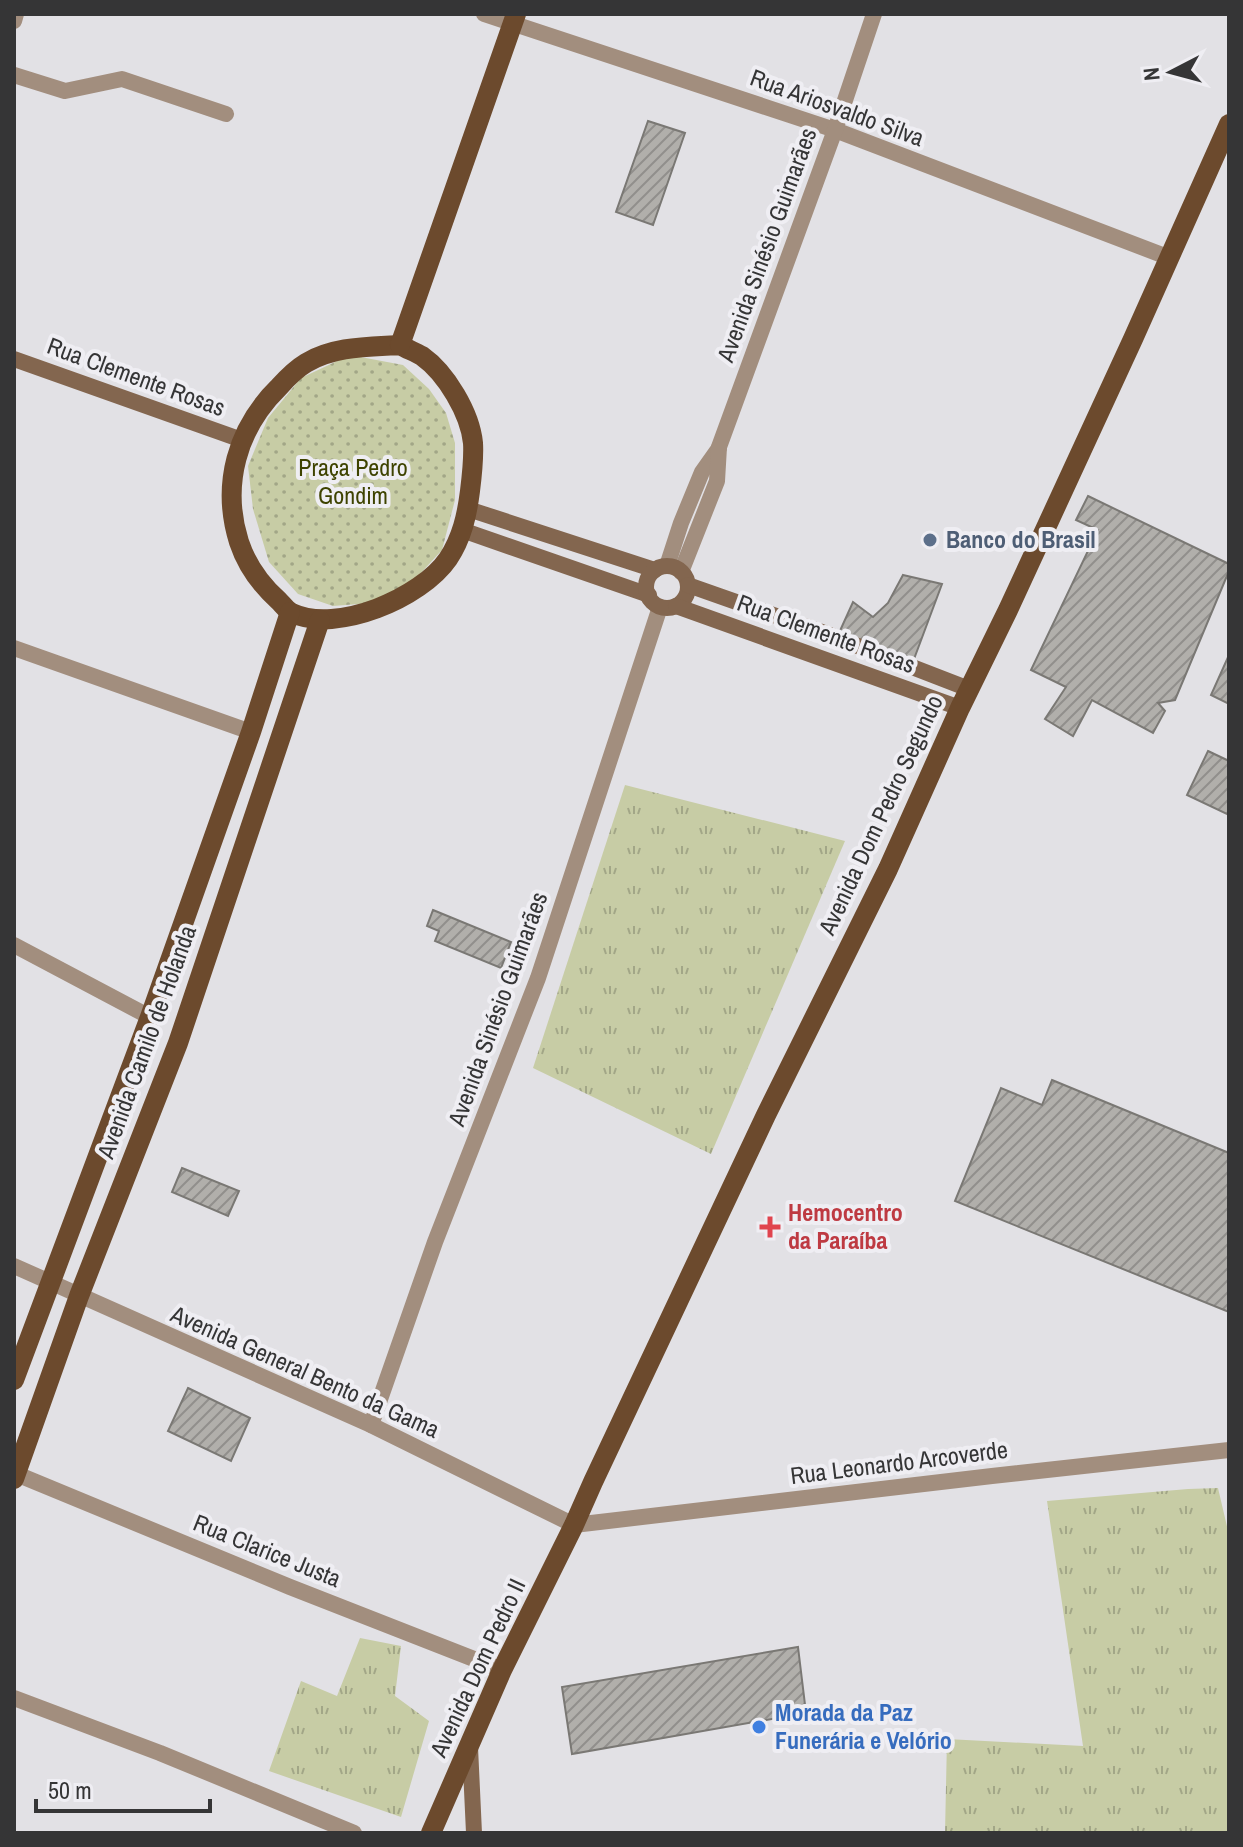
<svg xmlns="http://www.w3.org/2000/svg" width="1243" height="1847" font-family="'Archivo Narrow',sans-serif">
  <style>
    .grass { fill: url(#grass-tufts) }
    .park { fill: url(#park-dots) }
    .building { fill: url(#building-hatch); stroke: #7a7874; stroke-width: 2 }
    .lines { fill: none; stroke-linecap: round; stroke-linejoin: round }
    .minor { stroke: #a28e7e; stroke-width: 16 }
    .tertiary { stroke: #a28e7e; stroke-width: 16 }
    .secondary { stroke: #83664f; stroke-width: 16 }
    .primary { stroke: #6c4a2d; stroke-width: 20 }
    .service-dot { fill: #5c6f8a; stroke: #efeef3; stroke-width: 3 }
    .health-dot { fill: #e0444e; stroke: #efeef3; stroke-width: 3 }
    .shop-dot { fill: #3f7fe0; stroke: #efeef3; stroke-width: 3 }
    .labels { text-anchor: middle; stroke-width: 8; stroke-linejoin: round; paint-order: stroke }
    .street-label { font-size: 24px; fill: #353536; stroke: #efeef3 }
    .park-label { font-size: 24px; fill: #3e4300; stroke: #efeef3 }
    .service-label { font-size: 24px; font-weight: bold; fill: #4e5e75; stroke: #efeef3; text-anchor: start }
    .health-label { font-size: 24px; font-weight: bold; fill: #be3a42; stroke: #efeef3; text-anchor: start }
    .shop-label { font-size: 24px; font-weight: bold; fill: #366cbe; stroke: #efeef3; text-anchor: start }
  </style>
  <defs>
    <pattern id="grass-tufts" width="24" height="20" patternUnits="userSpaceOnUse" patternTransform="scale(2)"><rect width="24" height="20" fill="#c7cca5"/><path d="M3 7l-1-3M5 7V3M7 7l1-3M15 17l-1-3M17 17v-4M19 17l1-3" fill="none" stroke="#a2a687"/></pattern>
    <pattern id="park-dots" width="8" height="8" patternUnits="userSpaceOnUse" patternTransform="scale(2)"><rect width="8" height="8" fill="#c7cca5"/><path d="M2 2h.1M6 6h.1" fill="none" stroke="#a2a687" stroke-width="1.8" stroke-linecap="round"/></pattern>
    <pattern id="building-hatch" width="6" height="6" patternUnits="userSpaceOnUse" patternTransform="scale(2)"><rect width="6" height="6" fill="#b1afab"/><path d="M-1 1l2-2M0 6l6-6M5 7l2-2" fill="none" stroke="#918f8c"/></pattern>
  </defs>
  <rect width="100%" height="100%" fill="#e2e1e5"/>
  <g class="grass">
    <polygon points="625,785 845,841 711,1154 533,1068"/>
    <polygon points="1218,1488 1229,1535 1229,1833 945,1833 947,1739 1083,1746 1047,1501 1188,1489"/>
    <polygon points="360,1638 401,1646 395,1696 429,1721 401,1817 269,1771 301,1681 337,1696"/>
  </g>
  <polygon class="park" points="350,355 403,365 429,389 446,413 455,443 455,500 442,550 407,588 371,603 333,606 298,594 269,562 253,509 248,466 268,418 301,378"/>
  <g class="building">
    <polygon points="648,121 685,133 653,225 616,212"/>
    <polygon points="1088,496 1229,564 1229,571 1175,700 1158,703 1165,711 1153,733 1092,700 1073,736 1045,719 1066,687 1031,670 1098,530 1076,520"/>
    <polygon points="903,575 942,584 914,659 839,633 853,602 873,617 888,603"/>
    <polygon points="1229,655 1229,704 1211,695"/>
    <polygon points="1208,751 1229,761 1229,815 1187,795"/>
    <polygon points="433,910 511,942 501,968 435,941 439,931 427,926"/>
    <polygon points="1052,1080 1229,1153 1229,1312 955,1201 1001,1088 1042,1105"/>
    <polygon points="182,1168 239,1191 228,1216 172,1192"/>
    <polygon points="188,1388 250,1418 231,1461 168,1431"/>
    <polygon points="798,1647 806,1713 572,1754 562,1687"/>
  </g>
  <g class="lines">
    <g class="minor">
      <polyline points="484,14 835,130 1170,258"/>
      <polyline points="14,21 16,14"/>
      <polyline points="14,75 65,91 122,79 226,114"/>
      <polyline points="667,566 681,523 702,472 719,448"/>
      <polyline points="681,572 717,481 719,447 835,130 874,14"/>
      <polyline points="14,648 251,732"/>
      <polyline points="14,945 150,1017"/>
      <polyline points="371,1425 435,1242 538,978 660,607"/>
      <polyline points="14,1473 290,1587 502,1670"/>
      <polyline points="14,1698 160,1753 354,1833"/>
    </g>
    <polyline class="tertiary" points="14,1266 371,1425 574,1525 992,1476 1229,1450"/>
    <g class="secondary">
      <polyline points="14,359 242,440"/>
      <polyline points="468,509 655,570"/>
      <polyline points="462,530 649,595"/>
      <circle cx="667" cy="587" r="21"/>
      <polyline points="688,585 819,631 969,689"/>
      <polyline points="676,606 960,708"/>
      <polyline points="470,1747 474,1833"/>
    </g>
    <g class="primary">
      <path d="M400 345C407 349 415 352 422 356 446 373 470 413 473 443 474 459 472 475 470 491 467 515 462 538 448 559 421 598 337 634 292 613 287 611 283 605 279 601 260 584 247 566 239 542 221 485 237 428 279 387 287 378 296 369 306 363 334 346 369 347 400 345Z"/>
      <polyline points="400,345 516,14"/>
      <polyline points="14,1380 150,1017 251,732 290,612"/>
      <polyline points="14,1479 79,1296 178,1043 320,620"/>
      <polyline points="431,1833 502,1670 574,1525 593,1482 766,1115 888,869 960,708 1008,610 1133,339 1229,124"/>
    </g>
  </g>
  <circle class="service-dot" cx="930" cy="540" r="8"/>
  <path class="health-dot" d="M766 1215h8v8h8v8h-8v8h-8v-8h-8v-8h8z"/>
  <circle class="shop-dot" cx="759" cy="1727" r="8"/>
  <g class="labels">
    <g class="street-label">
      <text transform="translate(837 108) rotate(20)" y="8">Rua Ariosvaldo Silva</text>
      <text transform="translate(767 245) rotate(-70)" y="8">Avenida Sinésio Guimarães</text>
      <text transform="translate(136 377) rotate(20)" y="8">Rua Clemente Rosas</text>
      <text transform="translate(826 634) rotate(20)" y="8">Rua Clemente Rosas</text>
      <text transform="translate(881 815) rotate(-65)" y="8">Avenida Dom Pedro Segundo</text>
      <text transform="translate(498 1009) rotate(-70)" y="8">Avenida Sinésio Guimarães</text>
      <text transform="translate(147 1042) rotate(-70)" y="8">Avenida Camilo de Holanda</text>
      <text transform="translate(305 1372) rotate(24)" y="8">Avenida General Bento da Gama</text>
      <text transform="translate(899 1463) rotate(-7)" y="8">Rua Leonardo Arcoverde</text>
      <text transform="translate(267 1551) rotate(22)" y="8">Rua Clarice Justa</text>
      <text transform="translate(478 1668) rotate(-65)" y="8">Avenida Dom Pedro II</text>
    </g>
    <g class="park-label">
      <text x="353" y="476">Praça Pedro<tspan x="353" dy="28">Gondim</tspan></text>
    </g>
    <g class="service-label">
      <text x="946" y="548">Banco do Brasil</text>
    </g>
    <g class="health-label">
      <text x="788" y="1221">Hemocentro<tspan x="788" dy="28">da Paraíba</tspan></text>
    </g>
    <g class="shop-label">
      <text x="775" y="1721">Morada da Paz<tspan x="775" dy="28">Funerária e Velório</tspan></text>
    </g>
  </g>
  <rect width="1243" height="1847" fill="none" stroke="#353536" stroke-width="32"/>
  <g transform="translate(1171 72) rotate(264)" stroke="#efeef3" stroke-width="6" paint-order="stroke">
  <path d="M0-6L14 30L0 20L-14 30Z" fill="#353536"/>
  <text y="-12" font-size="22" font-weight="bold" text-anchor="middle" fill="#353536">N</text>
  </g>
  <path d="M36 1799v12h174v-12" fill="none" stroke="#353536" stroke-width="4"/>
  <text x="48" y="1799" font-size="24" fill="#353536" stroke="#efeef3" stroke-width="6" paint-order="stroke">50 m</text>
</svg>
